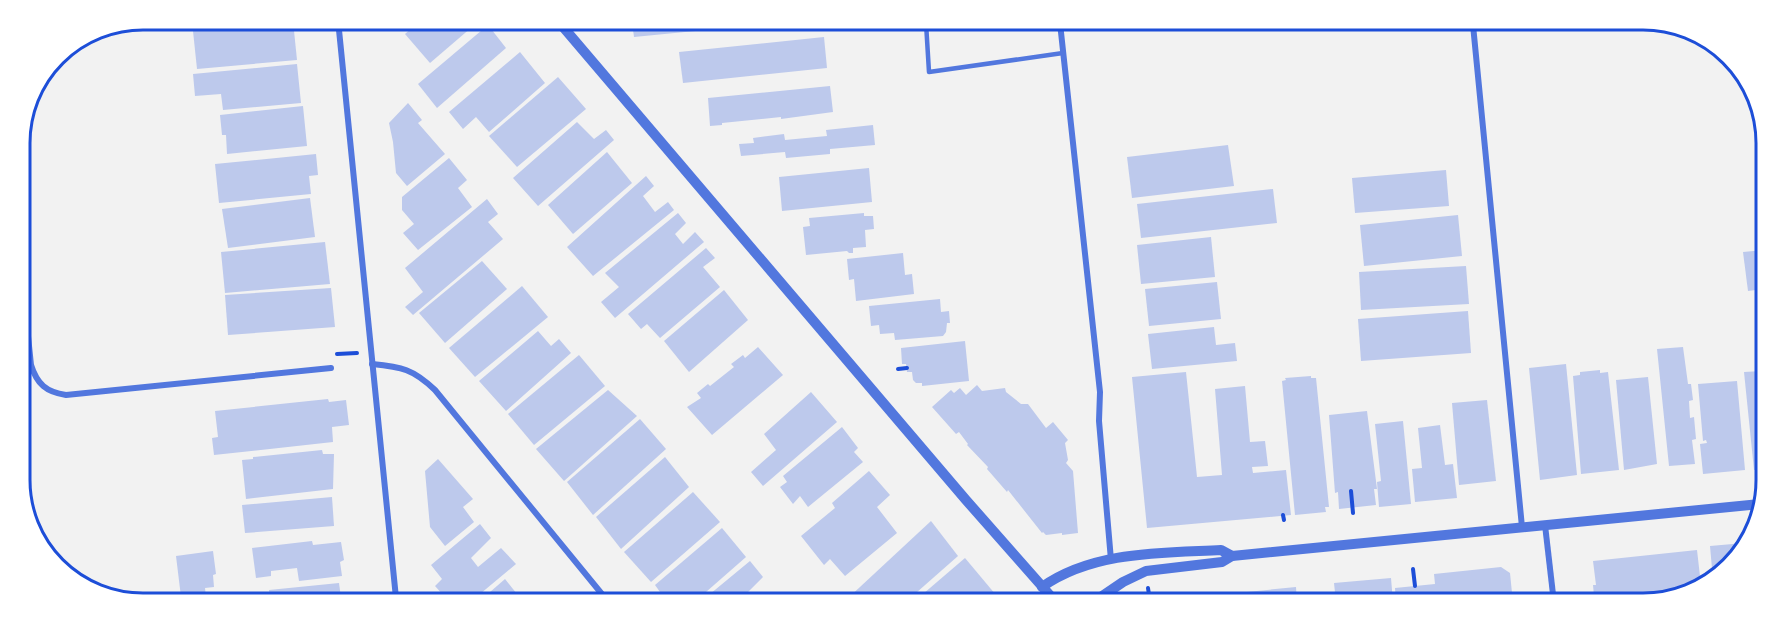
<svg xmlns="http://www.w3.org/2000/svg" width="1786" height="623" font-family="Raleway,sans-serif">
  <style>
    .building { fill: #bdc9ec }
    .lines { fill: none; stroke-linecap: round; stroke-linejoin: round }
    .path { stroke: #1d4ed8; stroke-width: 4 }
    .service { stroke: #5277de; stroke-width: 4.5 }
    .minor { stroke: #5277de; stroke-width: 6 }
    .tertiary { stroke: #5277de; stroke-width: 10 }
    .rim { fill: none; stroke: #1d4ed8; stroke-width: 3 }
  </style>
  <rect width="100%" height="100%" fill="#f2f2f2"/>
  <g class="building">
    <polygon points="293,21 297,60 197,69 193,31"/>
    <polygon points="420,21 479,21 430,63 405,34"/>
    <polygon points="632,22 767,22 767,24 634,37"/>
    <polygon points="488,25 506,48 437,108 418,84"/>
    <polygon points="824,37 827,68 683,83 679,52"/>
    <polygon points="520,52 545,83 489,132 476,117 463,129 449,112"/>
    <polygon points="297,64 301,103 223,110 221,94 195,96 193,74"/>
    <polygon points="558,77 586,109 517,167 489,136"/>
    <polygon points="830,86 833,112 781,119 781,117 722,123 722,125 710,126 708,98"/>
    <polygon points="408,103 422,120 418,123 445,154 407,186 396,173 393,142 389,123"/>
    <polygon points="303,106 307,146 227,154 226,135 222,135 220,115"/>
    <polygon points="577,122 594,139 606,130 614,140 538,206 513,178"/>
    <polygon points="873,125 875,145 830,149 830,154 786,158 785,152 741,156 739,144 754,143 753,138 784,134 785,140 827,136 826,130"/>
    <polygon points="1228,145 1234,186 1132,198 1127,157"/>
    <polygon points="607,152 632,183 573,234 548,205"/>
    <polygon points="316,154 318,175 309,176 311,194 219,203 215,164"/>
    <polygon points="449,158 467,180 458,188 472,207 418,250 403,233 414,224 402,210 402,197"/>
    <polygon points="869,168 872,202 782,211 779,177"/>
    <polygon points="1446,170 1449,206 1355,213 1352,178"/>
    <polygon points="646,176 654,186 643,196 655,212 668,202 674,210 593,276 567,247"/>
    <polygon points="1273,189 1277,223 1141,238 1137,204"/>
    <polygon points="310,198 315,237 228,248 222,209"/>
    <polygon points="487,199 498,214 488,222 503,239 413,315 405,307 423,292 405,268"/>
    <polygon points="678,213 686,223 675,234 683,244 695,232 704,242 615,318 601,302 619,287 605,273"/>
    <polygon points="864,213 864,216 873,216 874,229 865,230 866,247 853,248 853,253 849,253 847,251 806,255 803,227 810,226 809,218"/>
    <polygon points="1458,215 1462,256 1364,266 1360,225"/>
    <polygon points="1211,237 1215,277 1141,284 1137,245"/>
    <polygon points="325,242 330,284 225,293 221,252"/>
    <polygon points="706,248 715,258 703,267 720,287 660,338 647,324 641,329 628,314"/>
    <polygon points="1764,250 1763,289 1748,291 1743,252"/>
    <polygon points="903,253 905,275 912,274 914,294 856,301 854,279 849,280 847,259"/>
    <polygon points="482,261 507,289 445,343 419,313"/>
    <polygon points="1466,266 1469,304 1361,310 1359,272"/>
    <polygon points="1217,282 1221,319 1149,326 1145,289"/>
    <polygon points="522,286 548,317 475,377 449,348"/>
    <polygon points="331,288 335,327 228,335 225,295"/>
    <polygon points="724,290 748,320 689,372 664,341"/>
    <polygon points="940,299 941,312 949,311 950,323 947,323 946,332 943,336 895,340 894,333 880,334 879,325 871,326 869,306"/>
    <polygon points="1468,311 1471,353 1361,361 1358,319"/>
    <polygon points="1214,327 1216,345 1235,343 1237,361 1152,369 1148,334"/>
    <polygon points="538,331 551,346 559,339 571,353 506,411 479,381"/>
    <polygon points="965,341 969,381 922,386 922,383 916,383 913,380 912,372 907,372 906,364 902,364 901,348"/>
    <polygon points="758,347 783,375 712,435 687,407 701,398 697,393 708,384 710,386 734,367 731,364 743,355 745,358"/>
    <polygon points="1683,347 1688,384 1691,384 1693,400 1689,401 1690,418 1694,417 1696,439 1692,440 1695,464 1669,466 1657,349"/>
    <polygon points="579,355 605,386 534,445 508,414"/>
    <polygon points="1566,364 1577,475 1540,480 1529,368"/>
    <polygon points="1600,370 1600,373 1608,372 1619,470 1581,474 1573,376 1580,375 1580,372"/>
    <polygon points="1762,371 1761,469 1754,470 1744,372"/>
    <polygon points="1186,372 1197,477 1222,475 1215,389 1245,386 1250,442 1265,441 1268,466 1252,467 1253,473 1286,470 1291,515 1147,528 1132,377"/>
    <polygon points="1311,376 1311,378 1316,378 1329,507 1325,507 1326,512 1295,515 1282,381 1286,380 1285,378"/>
    <polygon points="1648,377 1657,464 1624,470 1616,380"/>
    <polygon points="1737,381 1745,470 1703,474 1700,444 1707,443 1706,440 1703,441 1698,384"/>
    <polygon points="977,385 982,391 1005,388 1006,392 1021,404 1028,404 1046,428 1053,422 1068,440 1065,443 1068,460 1066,463 1073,471 1078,533 1062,535 1062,533 1046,535 1043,532 1042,533 1008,490 1007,492 987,469 988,467 967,445 968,444 959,432 956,434 932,407 951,390 954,393 960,388 966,395"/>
    <polygon points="608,390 637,416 564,481 536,449"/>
    <polygon points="811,392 837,422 763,486 751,472 776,450 764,434"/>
    <polygon points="328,399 329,402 346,400 349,425 332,427 333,442 214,455 212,438 218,437 215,411"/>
    <polygon points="1487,400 1496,481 1459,485 1452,403"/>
    <polygon points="1367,411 1377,489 1374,489 1376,505 1339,509 1338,492 1335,493 1329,415"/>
    <polygon points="640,419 666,449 593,515 567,482"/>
    <polygon points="1403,421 1411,504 1379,507 1377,482 1381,481 1375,424"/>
    <polygon points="1440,425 1445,465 1453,464 1457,498 1415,502 1412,469 1422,468 1418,428"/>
    <polygon points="842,427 858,448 854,452 863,462 808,507 800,496 793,504 780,487 787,482 783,476"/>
    <polygon points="322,450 323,454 334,454 333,489 246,499 242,460 253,459 253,457"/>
    <polygon points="665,457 689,487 621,549 596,517"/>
    <polygon points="438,459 473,499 463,507 474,522 445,546 430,527 425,471"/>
    <polygon points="869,471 890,495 877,507 897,533 845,576 830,559 824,565 801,536 835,508 832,503"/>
    <polygon points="693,492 720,522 651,582 624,552"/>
    <polygon points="332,497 334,526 245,533 242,505"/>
    <polygon points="931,521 958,556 908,600 846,600"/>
    <polygon points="480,524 491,538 471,558 478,567 501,548 516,564 474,599 441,598 444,596 435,586 442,579 431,565"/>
    <polygon points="722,528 746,557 698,599 665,599 655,585"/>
    <polygon points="312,541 313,545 341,542 344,560 340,562 342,576 299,581 297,568 271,571 271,576 256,578 252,548"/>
    <polygon points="1744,543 1719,578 1713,580 1710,546"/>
    <polygon points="1697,550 1701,585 1679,593 1597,601 1597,596 1594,596 1593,585 1596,585 1593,561"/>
    <polygon points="213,551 216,574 213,575 214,587 205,588 206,597 181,597 176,556"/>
    <polygon points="965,558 1001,601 916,600"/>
    <polygon points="750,561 763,577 748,592 752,600 704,599"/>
    <polygon points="1501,567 1510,573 1513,603 1396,602 1395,588 1435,584 1434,574"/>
    <polygon points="1391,578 1393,602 1336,602 1334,583"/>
    <polygon points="505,579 521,599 482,599"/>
    <polygon points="339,583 341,598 270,598 269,590"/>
    <polygon points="1296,587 1297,602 1167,601 1167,600"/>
  </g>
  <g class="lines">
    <g class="path">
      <polyline points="337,354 357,353"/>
      <polyline points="898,369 907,368"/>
      <polyline points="1351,491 1353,513"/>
      <polyline points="1283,515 1284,520"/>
      <polyline points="1413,569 1415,586"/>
      <polyline points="1148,588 1150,601"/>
    </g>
    <polyline class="service" points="926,23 929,72 1063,53"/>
    <g class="minor">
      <polyline points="338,20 396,598"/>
      <polyline points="1060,23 1100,392 1099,421 1111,560"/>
      <polyline points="1473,25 1522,527"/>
      <path d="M20 259 31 365C37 384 46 392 66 395L331 368"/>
      <path d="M372 364C402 367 413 369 435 390L606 599"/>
      <polyline points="1545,525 1554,603"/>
    </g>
    <g class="tertiary">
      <polyline points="558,21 966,500 1055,601"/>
      <path d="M1042 587C1093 551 1161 553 1221 550L1232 556"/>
      <polyline points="1095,601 1123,582 1146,571 1222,562 1232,556 1760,504"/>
    </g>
  </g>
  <path d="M0 0H1786V623H0ZM143 30H1643A113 113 0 0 1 1756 143V480A113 113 0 0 1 1643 593H143A113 113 0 0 1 30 480V143A113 113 0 0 1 143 30Z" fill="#fff" fill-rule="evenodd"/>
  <path class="rim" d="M143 30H1643A113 113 0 0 1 1756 143V480A113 113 0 0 1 1643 593H143A113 113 0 0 1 30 480V143A113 113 0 0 1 143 30Z"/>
</svg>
